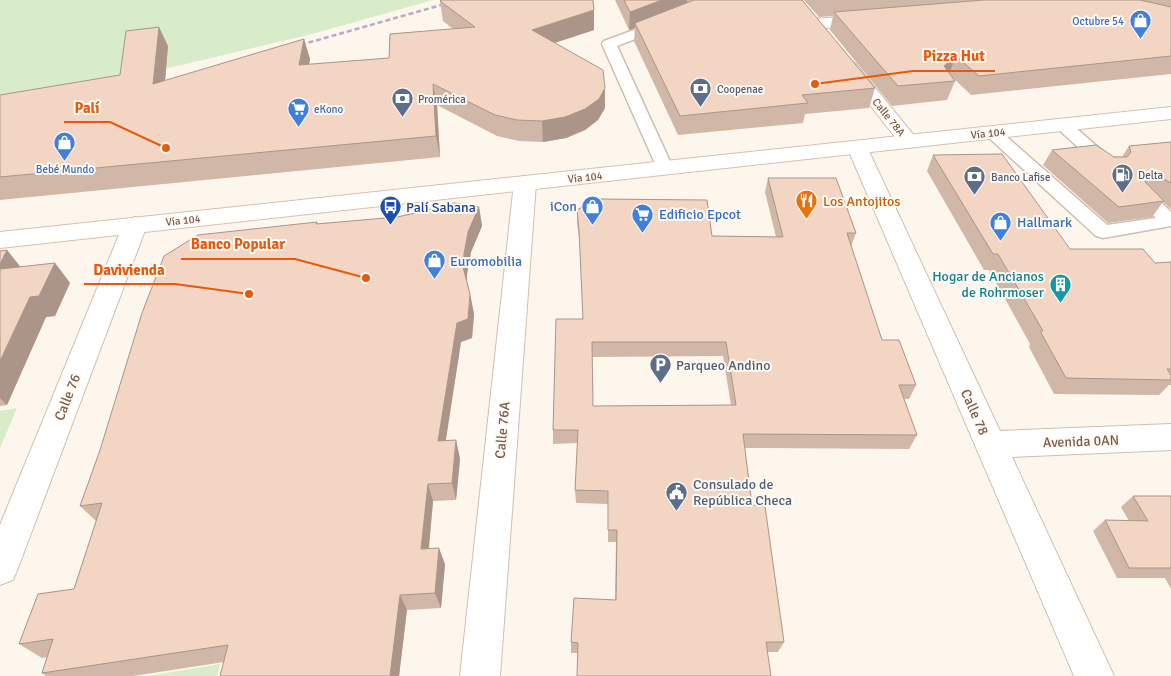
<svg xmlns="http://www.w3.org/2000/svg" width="1171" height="676" font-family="Signika,sans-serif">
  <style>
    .green { fill: #d8ecc9 }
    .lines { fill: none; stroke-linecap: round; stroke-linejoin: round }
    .service-casing { stroke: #d1beb0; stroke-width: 3 }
    .minor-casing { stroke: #d1beb0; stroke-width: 2 }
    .secondary-casing { stroke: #d6c0b0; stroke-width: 2 }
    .service { fill: #fff; fill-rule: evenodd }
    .minor { fill: #fff; fill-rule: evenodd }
    .secondary { fill: #fff; fill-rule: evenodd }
    .rail { stroke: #b9a8c9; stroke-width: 2.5; stroke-dasharray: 5 3; stroke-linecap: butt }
    .wall { fill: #d1b7a8; fill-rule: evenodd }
    .shaded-wall { fill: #aa9588 }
    .building { fill: #f3d5c3; stroke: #aa9588; fill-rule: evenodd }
    .labels { text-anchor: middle; stroke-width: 4; stroke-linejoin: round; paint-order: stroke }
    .far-shop-label { font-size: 11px; fill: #366cbe; stroke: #fffaf3; text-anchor: end }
    .far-service-label { font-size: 11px; fill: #4e5e75; stroke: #fffaf3; text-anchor: start }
    .far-street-label { font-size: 11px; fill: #7a5c4d; stroke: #fffaf3 }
    .food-label { font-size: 14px; fill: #c56008; stroke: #fffaf3; text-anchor: start }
    .shop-label { font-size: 14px; fill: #366cbe; stroke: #fffaf3; text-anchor: start }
    .transit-label { font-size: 14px; fill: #164399; stroke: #fffaf3; text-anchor: start }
    .culture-label { font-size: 14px; fill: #0d838f; stroke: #fffaf3; text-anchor: end }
    .service-label { font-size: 14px; fill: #4e5e75; stroke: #fffaf3; text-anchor: start }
    .street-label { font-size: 14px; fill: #7a5c4d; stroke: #fffaf3 }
    .leader { fill: none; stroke: #e8590c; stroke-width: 2 }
    .callout-dot { fill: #e8590c; stroke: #fffaf3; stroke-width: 2 }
    .callout-label { font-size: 15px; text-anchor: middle; font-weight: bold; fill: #e8590c; stroke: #fffaf3; stroke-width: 4; stroke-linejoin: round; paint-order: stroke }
  </style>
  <rect width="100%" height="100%" fill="#fdf6ec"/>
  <g class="green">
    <polygon points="0,0 433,0 312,34 81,89 0,99"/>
    <polygon points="17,408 0,448 0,411"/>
    <polygon points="220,664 217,676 148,676"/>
  </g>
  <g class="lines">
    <defs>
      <g id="service">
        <polygon points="661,20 667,24 666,27 617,46 673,168 671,172 659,172 657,168 602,44 604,41"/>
        <polygon points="1063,120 1069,122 1115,162 1117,166 1115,170 1103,170 1057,128 1055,125 1057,122"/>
        <path d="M993 128 999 130 1107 225 1156 218 1136 198 1139 194C1153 191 1161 203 1171 212V226L1103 238 1096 236 987 136 985 133 987 130Z"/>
      </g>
      <g id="minor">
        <polygon points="868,15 874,16 876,20 874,24 813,29 807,28 805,24 807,20 813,19"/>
        <polygon points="849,62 855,63 916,138 919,142 916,146 909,148 902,146 840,67 843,63"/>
        <polygon points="857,141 864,143 867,147 1000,431 1171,424 1171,450 1012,457 1114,676 1074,676 847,147 850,143"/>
        <polygon points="525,176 533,178 536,183 500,676 460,676 514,183 517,178"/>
        <polygon points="135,217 143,220 147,225 18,568 13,580 0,585 0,525 123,225 127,220"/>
      </g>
      <polygon id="secondary" points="1171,107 1171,119 0,248 0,232"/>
    </defs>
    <use href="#service" class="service-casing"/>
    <use href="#minor" class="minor-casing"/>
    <use href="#secondary" class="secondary-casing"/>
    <use href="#service" class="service"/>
    <use href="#minor" class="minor"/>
    <use href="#secondary" class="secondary"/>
    <polyline class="rail" points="293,47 459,0"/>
  </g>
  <g class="wall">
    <polygon points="615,0 802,0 875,88 869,108 805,114 803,123 678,135 634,41 635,28 629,30"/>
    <polygon points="804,0 1171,0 1171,74 971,95 953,78 955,81 947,100 892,106 830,30 833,16 819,17"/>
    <polygon points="440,1 594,30 554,43 605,108 598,120 585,130 566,138 543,142 519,141 497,136 437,105 440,157 0,200 0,95 120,75 168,46 165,81 304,39 310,59 309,65 389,58 453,29 443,21"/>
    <polygon points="1171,142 1171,209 1163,202 1152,217 1108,223 1043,165 1052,150 1122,157 1129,146"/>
    <polygon points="933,155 1070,249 1155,263 1171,262 1171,385 1169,385 1159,395 1054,394 1029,347 1030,344 989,270 984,270 927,171"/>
    <path d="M768 178 856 233 851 247 882 340 916 385 909 399H904L917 435 909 449 744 448 752 505 784 642 778 652 571 653V642L615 600 616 542H608V504L576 503 575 490 578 443 553 444V430L583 319 580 244 577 224V210L712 236 776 237 765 192ZM723 356 731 405 593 406 592 357Z"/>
    <polygon points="479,207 482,226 471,252 467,274 467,281 470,294 474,314 472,338 461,342 445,441 456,440 460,459 456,500 433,501 429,549 445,564 441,608 407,610 399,676 220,676 224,662 133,676 46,676 42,673 47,657 42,658 19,644 74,589 96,521 80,506 100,450 317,222 318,224 397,217"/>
    <polygon points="7,250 20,267 55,263 70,283 55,316 46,317 7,405 0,406 0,251"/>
    <polygon points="1133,496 1171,496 1171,589 1165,578 1117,578 1093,531 1105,520 1129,521 1121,507"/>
  </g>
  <g class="shaded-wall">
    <polygon points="662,0 687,0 686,8 635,23 635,28 629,30 630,12"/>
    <polygon points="594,10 594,30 533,50 532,30"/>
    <polygon points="159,27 168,46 163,105 153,84"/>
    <polygon points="304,39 310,59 305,86 299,65"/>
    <polygon points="956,56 949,74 944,66"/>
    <polygon points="433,84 437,105 440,157 436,136"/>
    <polygon points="605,88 605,108 598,120 585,130 566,138 543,142 542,121"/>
    <polygon points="479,207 482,226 471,252 467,274 467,286 463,267 464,254 468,232"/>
    <polygon points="7,250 23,270 0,273 0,264"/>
    <polygon points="55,263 70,283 55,316 46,317 7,405 0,398 0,361 30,297"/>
    <polygon points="470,294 474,314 472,338 461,342 443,459 438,441 457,323"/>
    <polygon points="456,440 460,459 456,500 452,483"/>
    <polygon points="428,484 433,501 427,566 421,549"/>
    <polygon points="439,548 445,564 441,608 435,593"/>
    <polygon points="400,595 407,610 399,676 390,676"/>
  </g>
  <g class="building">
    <polygon points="441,0 593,0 594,10 532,30 603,70 605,88 599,99 585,109 565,117 542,121 517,120 495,115 433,84 436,136 0,177 0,95 120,75 126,31 159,27 153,84 304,39 299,65 389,58 390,34 475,27 440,1"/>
    <polygon points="624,0 662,0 630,12"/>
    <polygon points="694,0 802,0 875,88 802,95 808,103 680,116 635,23"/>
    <polygon points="984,0 1140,0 1171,7 1171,56 979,76 956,56 944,66 955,81 898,86 834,12"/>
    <polygon points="1171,142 1171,183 1161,177 1150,176 1145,182 1164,201 1119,207 1052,150 1096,145 1114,157 1127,157 1131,152 1129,146"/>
    <polygon points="1002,154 1070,249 1143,249 1155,263 1171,262 1171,369 1167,369 1171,375 1171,380 1066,378 1040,331 1043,331 998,254 993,254 933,155"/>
    <path d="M768 178H836L856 233H847L882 340H899L916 385H899L917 435 743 434 752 505 765 506 784 642H766L771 676H577L578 643 571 642 574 598 616 600 617 530H608V491L575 490 578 430H553L556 319H583L579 230 577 210 596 199 707 200 712 236 783 237ZM592 342H726L736 405 593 406Z"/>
    <polygon points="456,203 479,207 468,232 464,254 463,267 470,294 468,319 457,323 438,441 456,440 452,483 428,484 421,549 439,548 435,593 400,595 390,676 220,676 228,645 42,673 53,639 19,644 38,594 74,589 102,503 80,506 100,450 142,313 164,256 198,235 317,222 316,224 397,217 425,211 447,204"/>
    <polygon points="7,250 0,264 0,251"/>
    <polygon points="55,263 39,296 30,297 0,361 0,269"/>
    <polygon points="1133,496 1171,496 1171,568 1129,568 1105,520 1148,521"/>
  </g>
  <defs>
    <symbol id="shop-pin" viewBox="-11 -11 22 30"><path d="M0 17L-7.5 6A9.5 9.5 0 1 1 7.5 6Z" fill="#3f7fe0" stroke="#fffaf3"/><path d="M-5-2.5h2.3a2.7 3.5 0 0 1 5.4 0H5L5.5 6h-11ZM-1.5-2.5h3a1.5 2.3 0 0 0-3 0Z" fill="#fff"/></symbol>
    <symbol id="bank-pin" viewBox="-11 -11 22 30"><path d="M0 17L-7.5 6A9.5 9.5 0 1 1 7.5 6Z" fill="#5c6f8a" stroke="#fffaf3"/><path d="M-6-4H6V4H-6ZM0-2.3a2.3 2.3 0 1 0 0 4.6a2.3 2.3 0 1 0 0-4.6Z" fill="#fff"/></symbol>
    <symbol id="supermarket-pin" viewBox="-11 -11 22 30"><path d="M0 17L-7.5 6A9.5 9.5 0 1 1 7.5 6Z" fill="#3f7fe0" stroke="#fffaf3"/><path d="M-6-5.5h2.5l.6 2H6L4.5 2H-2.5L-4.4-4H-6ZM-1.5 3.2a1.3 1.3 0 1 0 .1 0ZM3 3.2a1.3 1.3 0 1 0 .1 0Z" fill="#fff"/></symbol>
    <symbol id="fuel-pin" viewBox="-11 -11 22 30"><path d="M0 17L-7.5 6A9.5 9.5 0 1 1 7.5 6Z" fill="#5c6f8a" stroke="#fffaf3"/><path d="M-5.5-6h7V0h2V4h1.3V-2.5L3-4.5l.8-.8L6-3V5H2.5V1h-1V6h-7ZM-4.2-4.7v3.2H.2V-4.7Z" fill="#fff"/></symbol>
    <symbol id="restaurant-pin" viewBox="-11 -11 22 30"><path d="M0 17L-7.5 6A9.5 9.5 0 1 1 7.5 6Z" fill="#e8710a" stroke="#fffaf3"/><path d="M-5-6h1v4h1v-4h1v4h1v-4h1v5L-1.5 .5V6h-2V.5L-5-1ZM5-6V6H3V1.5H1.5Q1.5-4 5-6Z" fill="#fff"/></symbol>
    <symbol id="bus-pin" viewBox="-11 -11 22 30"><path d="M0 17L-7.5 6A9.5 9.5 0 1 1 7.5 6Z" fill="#1a4fb4" stroke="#fffaf3"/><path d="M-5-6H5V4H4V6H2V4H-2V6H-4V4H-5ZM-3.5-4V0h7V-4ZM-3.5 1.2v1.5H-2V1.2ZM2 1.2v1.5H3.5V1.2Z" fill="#fff"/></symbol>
    <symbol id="building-pin" viewBox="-11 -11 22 30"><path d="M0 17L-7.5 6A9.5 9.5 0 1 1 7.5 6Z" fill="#0f9aa8" stroke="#fffaf3"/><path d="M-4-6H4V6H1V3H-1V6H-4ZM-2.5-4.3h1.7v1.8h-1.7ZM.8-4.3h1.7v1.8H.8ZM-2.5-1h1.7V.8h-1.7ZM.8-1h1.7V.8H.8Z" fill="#fff"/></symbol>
    <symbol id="parking-pin" viewBox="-11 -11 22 30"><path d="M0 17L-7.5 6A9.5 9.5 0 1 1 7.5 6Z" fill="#5c6f8a" stroke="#fffaf3"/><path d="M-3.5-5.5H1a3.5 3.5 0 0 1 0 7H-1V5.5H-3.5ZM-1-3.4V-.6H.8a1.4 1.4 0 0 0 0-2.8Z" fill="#fff"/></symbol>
    <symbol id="civic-pin" viewBox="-11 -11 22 30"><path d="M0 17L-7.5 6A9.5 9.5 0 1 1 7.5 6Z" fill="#5c6f8a" stroke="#fffaf3"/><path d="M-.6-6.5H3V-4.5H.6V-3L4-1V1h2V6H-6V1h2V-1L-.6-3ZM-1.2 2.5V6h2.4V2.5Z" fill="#fff"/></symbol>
  </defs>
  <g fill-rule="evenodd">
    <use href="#shop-pin" x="1128" y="8" width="25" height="34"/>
    <use href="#bank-pin" x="688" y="76" width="25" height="34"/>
    <use href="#bank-pin" x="390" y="86" width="25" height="34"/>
    <use href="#supermarket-pin" x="286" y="96" width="25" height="34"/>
    <use href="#shop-pin" x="52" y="130" width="25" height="34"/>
    <use href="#fuel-pin" x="1110" y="162" width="25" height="34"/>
    <use href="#bank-pin" x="962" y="164" width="25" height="34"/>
    <use href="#restaurant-pin" x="794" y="188" width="25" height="34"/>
    <use href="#shop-pin" x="580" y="194" width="25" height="34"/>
    <use href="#bus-pin" x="378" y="194" width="25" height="34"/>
    <use href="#supermarket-pin" x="630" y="202" width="25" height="34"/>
    <use href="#shop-pin" x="988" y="210" width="25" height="34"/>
    <use href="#shop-pin" x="422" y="248" width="25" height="34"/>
    <use href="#building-pin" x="1048" y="272" width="25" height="34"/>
    <use href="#parking-pin" x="648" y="352" width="25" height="34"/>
    <use href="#civic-pin" x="664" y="480" width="25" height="34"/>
  </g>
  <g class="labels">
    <g class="far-shop-label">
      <text x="1124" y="25">Octubre 54</text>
      <text x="314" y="113" text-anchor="start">eKono</text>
      <text x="65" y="173" text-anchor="middle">Bebé Mundo</text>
    </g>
    <g class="far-service-label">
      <text x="717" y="93">Coopenae</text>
      <text x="418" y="103">Promérica</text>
      <text x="1138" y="179">Delta</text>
      <text x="991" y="181">Banco Lafise</text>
    </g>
    <g class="far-street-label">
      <text transform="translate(889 117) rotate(51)" y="4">Calle 78A</text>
      <text transform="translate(988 133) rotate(-6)" y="4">Vía 104</text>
      <text transform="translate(585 177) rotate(-6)" y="4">Vía 104</text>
      <text transform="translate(183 220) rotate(-6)" y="4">Vía 104</text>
    </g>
    <g class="food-label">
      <text x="823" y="206">Los Antojitos</text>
    </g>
    <g class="shop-label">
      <text x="577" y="211" text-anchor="end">iCon</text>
      <text x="659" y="219">Edificio Epcot</text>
      <text x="1017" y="227">Hallmark</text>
      <text x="450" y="266">Euromobilia</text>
    </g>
    <g class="transit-label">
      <text x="406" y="212">Palí Sabana</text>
    </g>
    <g class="culture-label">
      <text x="1044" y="281">Hogar de Ancianos<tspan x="1044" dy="16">de Rohrmoser</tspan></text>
    </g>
    <g class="service-label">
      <text x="676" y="370">Parqueo Andino</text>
      <text x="693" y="489">Consulado de<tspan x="693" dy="16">República Checa</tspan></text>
    </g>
    <g class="street-label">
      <text transform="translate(67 397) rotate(-69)" y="5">Calle 76</text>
      <text transform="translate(975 412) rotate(66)" y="5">Calle 78</text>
      <text transform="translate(502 430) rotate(-85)" y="5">Calle 76A</text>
      <text transform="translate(1081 441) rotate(-2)" y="5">Avenida 0AN</text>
    </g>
  </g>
  <path class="leader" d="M815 84L913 71H995M166 148L110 122H64M366 278L295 259H181M249 294L175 284H84"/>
  <g class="callout-dot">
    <circle cx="815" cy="84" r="5"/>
    <circle cx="166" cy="148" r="5"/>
    <circle cx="366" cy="278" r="5"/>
    <circle cx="249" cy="294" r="5"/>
  </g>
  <g class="callout-label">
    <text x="954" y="61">Pizza Hut</text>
    <text x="87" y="113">Palí</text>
    <text x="238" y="249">Banco Popular</text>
    <text x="129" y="275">Davivienda</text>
  </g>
</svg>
